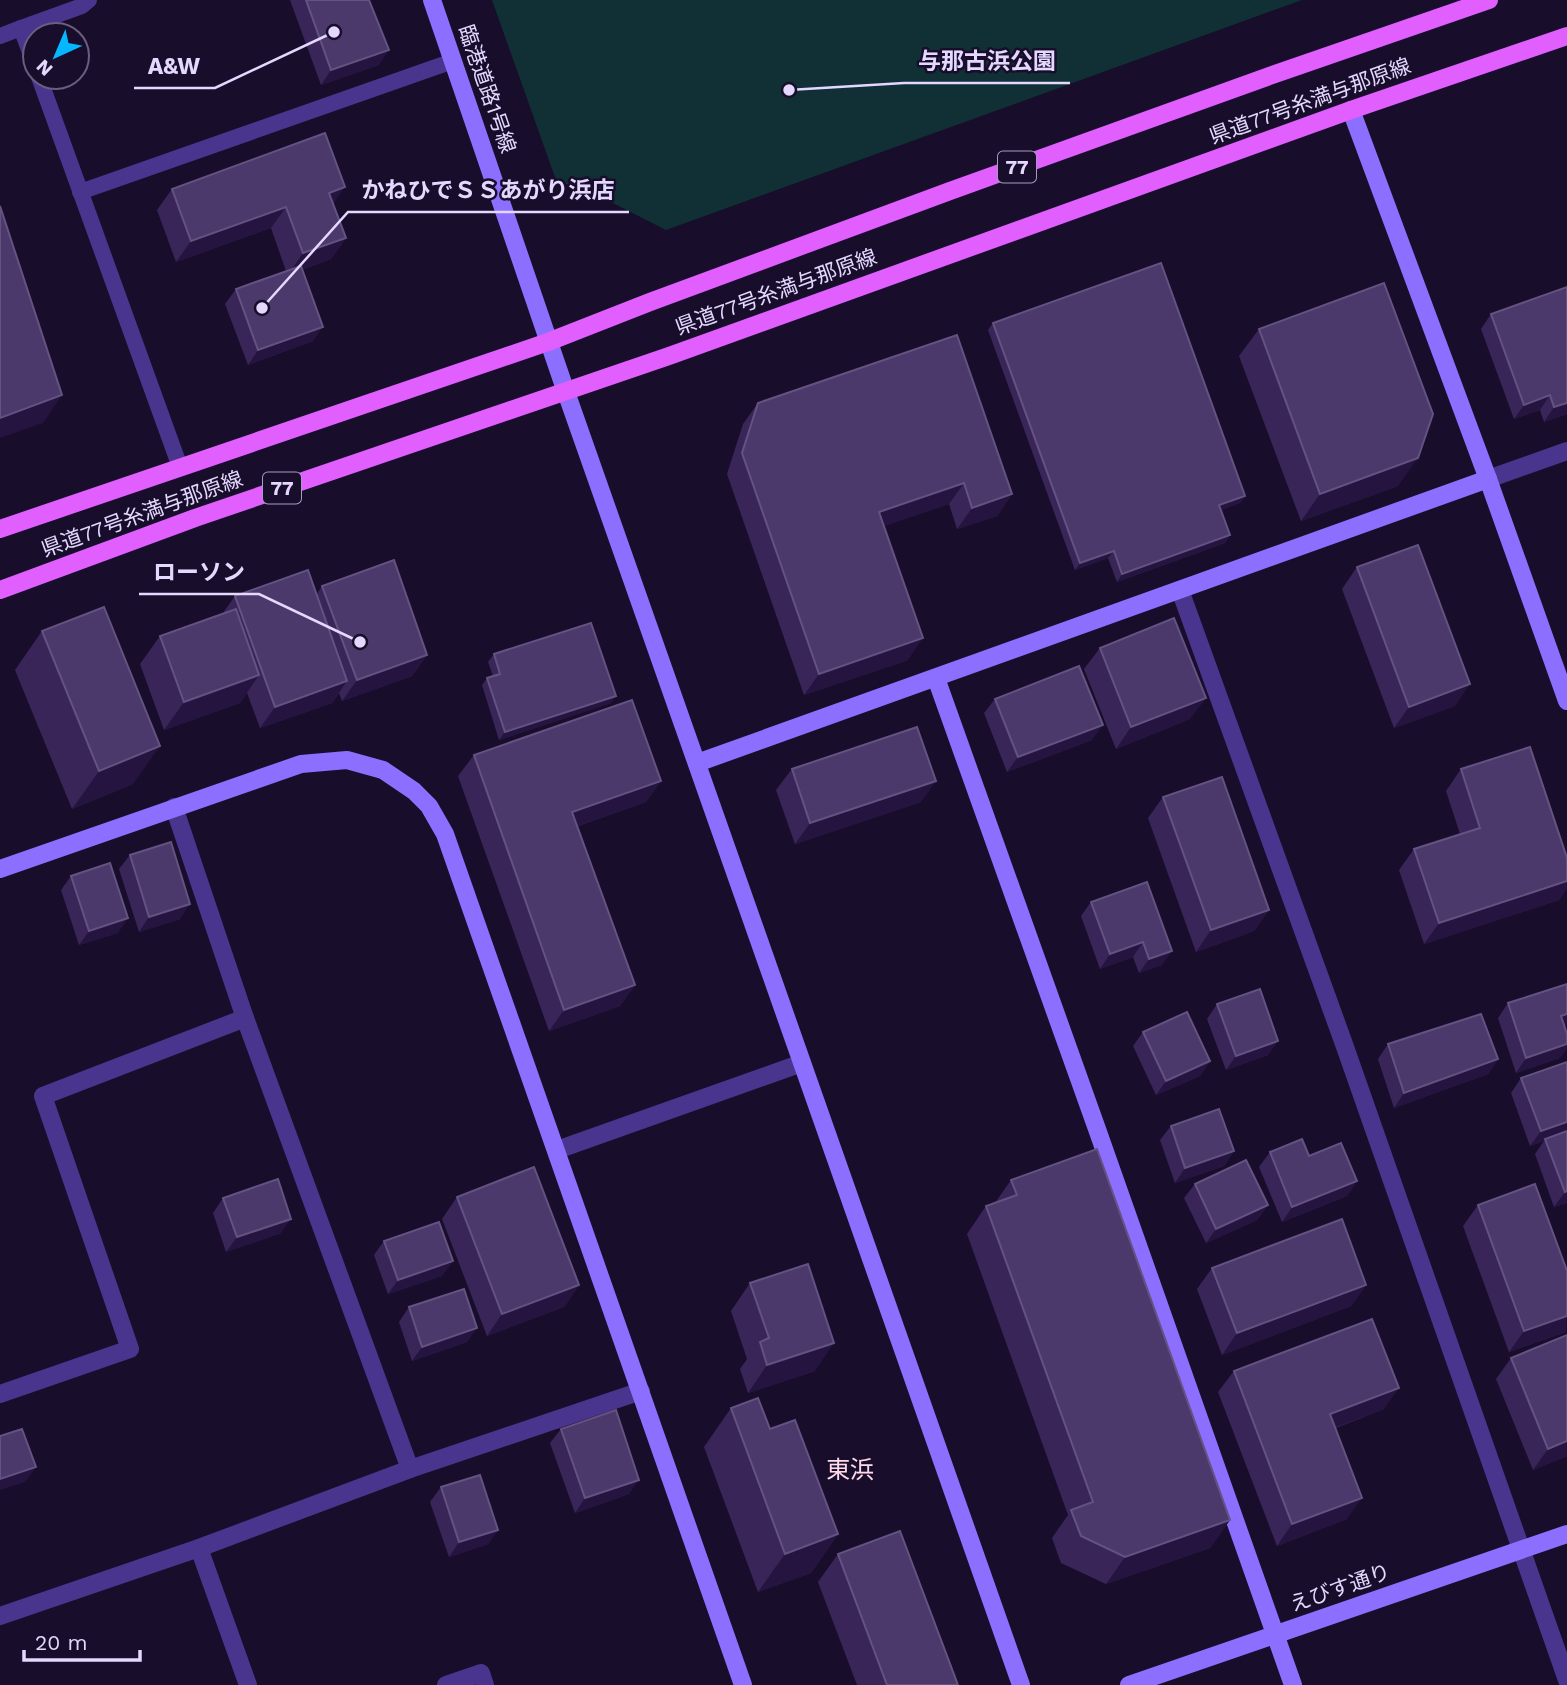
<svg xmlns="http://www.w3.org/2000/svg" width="1567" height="1685" font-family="'Work Sans','Noto Sans JP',sans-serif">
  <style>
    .green { fill: #103035 }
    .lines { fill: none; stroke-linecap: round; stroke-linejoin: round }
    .lane { stroke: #49358e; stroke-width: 16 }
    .street { stroke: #49358e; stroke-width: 18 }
    .secondary { stroke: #8d6fff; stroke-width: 18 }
    .primary { stroke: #e15fff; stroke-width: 18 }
    .wall { fill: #3a2559 }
    .shaded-wall { fill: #25143f }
    .building { fill: #4c396b; stroke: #645282; stroke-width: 2 }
    .labels { text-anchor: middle; stroke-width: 5; stroke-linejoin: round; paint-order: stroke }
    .shield { fill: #180e2b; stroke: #a79bbf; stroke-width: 2 }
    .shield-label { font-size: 19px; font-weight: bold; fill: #e4d8ff }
    .street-label { font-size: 21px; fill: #e4d8ff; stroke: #180e2b }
    .quarter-label { font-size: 24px; fill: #ffdaea; stroke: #180e2b }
    .leader { fill: none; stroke: #e4d8ff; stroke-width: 2.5 }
    .callout-dot { fill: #e4d8ff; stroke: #180e2b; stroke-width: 2.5 }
    .callout-label { font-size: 23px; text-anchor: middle; font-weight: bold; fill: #e4d8ff; stroke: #180e2b; stroke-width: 5; stroke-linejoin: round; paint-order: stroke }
  </style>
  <rect width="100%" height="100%" fill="#180e2b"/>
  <polygon class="green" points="492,0 1302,0 666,230 605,199 556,180"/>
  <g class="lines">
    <g class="lane">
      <polyline points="0,36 21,28"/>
      <polyline points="35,66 21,28 82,6 89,0"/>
      <polyline points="39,77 180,467"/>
      <polyline points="80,192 453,61"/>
    </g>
    <g class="street">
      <polyline points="1488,479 1567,451"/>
      <polyline points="1180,590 1344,1044 1567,1680"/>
      <polyline points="174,807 245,1018 410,1469"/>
      <polyline points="557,1150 802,1063"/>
      <polyline points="0,1394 130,1349 43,1096 245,1018"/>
      <polyline points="199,1548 248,1685"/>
      <polyline points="0,1616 199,1548 410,1469 641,1391"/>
      <polyline points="446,1685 481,1673 485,1685"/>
    </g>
    <g class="secondary">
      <polyline points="432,0 566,392 1021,1685"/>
      <polyline points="1351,110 1488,479 1567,701"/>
      <polyline points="936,678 1097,1129 1293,1685"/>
      <polyline points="697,763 1488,479"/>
      <polyline points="0,869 301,764 347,760 383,770 414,791 429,806 445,834 743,1685"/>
      <polyline points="1129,1685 1567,1534"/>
    </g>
    <g class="primary">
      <polyline points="0,529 548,342 650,302 950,191 1275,74 1489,0"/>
      <polyline points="0,590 195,518 669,356 1351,110 1567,36"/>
    </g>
  </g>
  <g class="wall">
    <polygon points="290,0 369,0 379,65 321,85"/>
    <polygon points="172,189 333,205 346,238 331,259 302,270 313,341 248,365 225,304 236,289 286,271 271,228 176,262 157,210"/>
    <polygon points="1491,314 1567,414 1544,422 1540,410 1514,419 1481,329"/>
    <polygon points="993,323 1245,496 1240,503 1221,510 1230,535 1225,543 1117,582 1108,558 1075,570 988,330"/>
    <polygon points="1259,329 1398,486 1301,521 1239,356"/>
    <polygon points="758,403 1012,494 997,516 957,529 949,504 884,526 908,660 804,695 727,474 743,424"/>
    <polygon points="1357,567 1455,706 1394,728 1342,589"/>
    <polygon points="322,586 427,655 412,676 342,701 339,693 332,703 260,728 247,693 240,703 164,730 140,664 160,636 223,613 235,596 317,594"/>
    <polygon points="42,631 133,784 72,809 15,670"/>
    <polygon points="1100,648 1190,719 1116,749 1084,669"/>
    <polygon points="494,654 611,703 499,740 482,685 487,678 493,676 488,662"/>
    <polygon points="995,699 1092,740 1007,772 984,713"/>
    <polygon points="474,755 661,781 646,802 578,826 635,985 620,1006 549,1031 458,776"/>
    <polygon points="792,769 921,802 795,844 776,790"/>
    <polygon points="1461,769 1567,858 1567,888 1559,900 1424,944 1399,870 1414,849 1460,834 1446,791"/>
    <polygon points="1163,797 1269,910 1254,931 1196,952 1148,818"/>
    <polygon points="130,855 180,919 139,932 119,869"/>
    <polygon points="71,876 118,933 79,945 61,890"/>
    <polygon points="1147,882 1162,965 1139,973 1133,957 1100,969 1081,916 1091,902"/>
    <polygon points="1567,985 1567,1024 1564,1026 1567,1034 1567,1048 1560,1058 1516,1073 1498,1018 1508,1003"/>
    <polygon points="1217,1004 1268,1055 1226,1070 1207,1019"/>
    <polygon points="1143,1032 1210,1061 1200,1076 1156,1095 1133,1046"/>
    <polygon points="1388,1044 1498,1059 1488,1074 1394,1108 1378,1059"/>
    <polygon points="1567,1062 1567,1203 1554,1207 1535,1154 1544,1141 1530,1146 1511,1093 1521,1078"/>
    <polygon points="1171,1126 1234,1151 1224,1166 1175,1183 1160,1140"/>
    <polygon points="1270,1152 1309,1156 1357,1181 1347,1196 1282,1222 1259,1167"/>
    <polygon points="1011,1180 1230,1520 1210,1548 1106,1584 1061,1563 1052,1538 1068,1515 967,1234 986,1206 995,1203"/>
    <polygon points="1195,1184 1268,1205 1257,1220 1206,1243 1184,1198"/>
    <polygon points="457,1197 579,1285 564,1307 487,1336 442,1219"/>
    <polygon points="223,1198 281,1233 226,1252 213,1213"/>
    <polygon points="1478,1205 1567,1271 1566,1332 1509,1352 1463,1226"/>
    <polygon points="384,1241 442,1276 388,1294 374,1255"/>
    <polygon points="1212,1268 1366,1285 1351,1306 1222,1355 1197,1289"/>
    <polygon points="750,1283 815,1371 748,1393 740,1369 747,1359 731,1311"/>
    <polygon points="409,1307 467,1342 412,1361 399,1322"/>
    <polygon points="1511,1358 1567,1456 1533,1470 1496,1379"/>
    <polygon points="1234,1371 1384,1409 1336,1428 1347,1519 1277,1546 1218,1392"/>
    <polygon points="731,1408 770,1429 838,1534 811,1573 758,1592 704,1447"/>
    <polygon points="561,1429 629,1494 575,1513 550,1443"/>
    <polygon points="441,1487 498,1530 488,1544 449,1557 430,1502"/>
    <polygon points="838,1554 958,1685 857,1685 818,1582"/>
  </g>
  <g class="shaded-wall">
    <polygon points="389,50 379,65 321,85 331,70"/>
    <polygon points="345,187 330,209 329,193"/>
    <polygon points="286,207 271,228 176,262 191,241"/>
    <polygon points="346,238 331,259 288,275 303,253"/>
    <polygon points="323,327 313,341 248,365 258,350"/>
    <polygon points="62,395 43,423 0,438 0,418"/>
    <polygon points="1550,395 1540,410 1514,419 1524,405"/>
    <polygon points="1567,403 1567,414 1544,422 1554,407"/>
    <polygon points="1418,458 1398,486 1301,521 1320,494"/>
    <polygon points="964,483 949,504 864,533 879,512"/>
    <polygon points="1012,494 997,516 957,529 972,508"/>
    <polygon points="1245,496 1240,503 1214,513 1219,505"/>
    <polygon points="1230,535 1225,543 1117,582 1122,574"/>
    <polygon points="1114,551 1108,558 1075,570 1080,563"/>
    <polygon points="923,638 908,660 804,695 819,674"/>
    <polygon points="427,655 412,676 342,701 357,680"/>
    <polygon points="259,675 240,703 164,730 184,702"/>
    <polygon points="347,681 332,703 260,728 275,707"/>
    <polygon points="1470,684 1455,706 1394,728 1409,707"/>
    <polygon points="616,696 611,703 499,740 505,732"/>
    <polygon points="1206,698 1190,719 1116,749 1131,727"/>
    <polygon points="1103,725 1092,740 1007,772 1018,757"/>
    <polygon points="160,746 133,784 72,809 99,771"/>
    <polygon points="661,781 646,802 557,833 572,812"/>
    <polygon points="936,781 921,802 795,844 810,823"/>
    <polygon points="1567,881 1567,888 1559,900 1424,944 1439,923"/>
    <polygon points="190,904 180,919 139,932 149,917"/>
    <polygon points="1269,910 1254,931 1196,952 1211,930"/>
    <polygon points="128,918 118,933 79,945 89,931"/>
    <polygon points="1143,942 1133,957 1100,969 1110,954"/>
    <polygon points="1172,951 1162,965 1139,973 1149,959"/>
    <polygon points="635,985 620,1006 549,1031 564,1010"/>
    <polygon points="1567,1014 1567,1024 1566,1026 1550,1030 1561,1016"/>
    <polygon points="1278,1041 1268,1055 1226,1070 1236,1056"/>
    <polygon points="1567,1044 1567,1048 1560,1058 1516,1073 1526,1058"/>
    <polygon points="1498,1059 1488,1074 1394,1108 1404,1093"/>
    <polygon points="1210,1061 1200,1076 1156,1095 1166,1081"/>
    <polygon points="1567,1122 1567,1133 1545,1139 1544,1141 1530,1146 1541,1131"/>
    <polygon points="1234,1151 1224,1166 1175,1183 1185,1168"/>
    <polygon points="1357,1181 1347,1196 1282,1222 1292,1207"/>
    <polygon points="1567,1191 1567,1203 1554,1207 1565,1192"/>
    <polygon points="1268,1205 1257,1220 1206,1243 1216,1229"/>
    <polygon points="291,1219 281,1233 226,1252 237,1237"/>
    <polygon points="453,1261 442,1276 388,1294 398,1280"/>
    <polygon points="579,1285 564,1307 487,1336 502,1314"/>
    <polygon points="1366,1285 1351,1306 1222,1355 1237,1333"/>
    <polygon points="1567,1316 1566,1332 1509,1352 1524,1331"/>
    <polygon points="477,1328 467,1342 412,1361 422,1347"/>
    <polygon points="834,1343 815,1371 748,1393 767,1365"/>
    <polygon points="1399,1388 1384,1409 1315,1435 1330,1414"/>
    <polygon points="1567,1441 1567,1456 1533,1470 1548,1449"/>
    <polygon points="36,1467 25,1482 0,1490 0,1479"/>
    <polygon points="639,1480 629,1494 575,1513 585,1498"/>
    <polygon points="1362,1498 1347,1519 1277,1546 1292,1524"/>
    <polygon points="1230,1520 1210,1548 1106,1584 1125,1557"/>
    <polygon points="498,1530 488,1544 449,1557 459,1542"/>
    <polygon points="838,1534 811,1573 758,1592 785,1554"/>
  </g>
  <g class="building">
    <polygon points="306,0 369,0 389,50 331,70"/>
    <polygon points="325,133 345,187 329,193 346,238 303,253 286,207 191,241 172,189"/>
    <polygon points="0,206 62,395 0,418"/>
    <polygon points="1161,263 1245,496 1219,505 1230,535 1122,574 1114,551 1080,563 993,323"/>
    <polygon points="301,266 323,327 258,350 236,289"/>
    <polygon points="1384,283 1433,414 1418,458 1320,494 1259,329"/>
    <polygon points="1567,287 1567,403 1554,407 1550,395 1524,405 1491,314"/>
    <polygon points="957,335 1012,494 972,508 964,483 879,512 923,638 819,674 742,453 758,403"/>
    <polygon points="1418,545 1470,684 1409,707 1357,567"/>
    <polygon points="394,560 427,655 357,680 322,586"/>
    <polygon points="308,570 347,681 275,707 235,596"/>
    <polygon points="104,607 160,746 99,771 42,631"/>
    <polygon points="236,609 259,675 184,702 160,636"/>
    <polygon points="1174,618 1206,698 1131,727 1100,648"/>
    <polygon points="591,623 616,696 505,732 487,678 500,674 494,654"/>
    <polygon points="1079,666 1103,725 1018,757 995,699"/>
    <polygon points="632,700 661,781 572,812 635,985 564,1010 474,755"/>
    <polygon points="917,727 936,781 810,823 792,769"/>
    <polygon points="1530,747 1567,858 1567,881 1439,923 1414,849 1480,828 1461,769"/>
    <polygon points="1222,777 1269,910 1211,930 1163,797"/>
    <polygon points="171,842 190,904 149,917 130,855"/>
    <polygon points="110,863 128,918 89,931 71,876"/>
    <polygon points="1147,882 1172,951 1149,959 1143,942 1110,954 1091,902"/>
    <polygon points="1567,984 1567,1014 1561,1016 1567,1034 1567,1044 1526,1058 1508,1003"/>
    <polygon points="1260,989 1278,1041 1236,1056 1217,1004"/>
    <polygon points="1187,1012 1210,1061 1166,1081 1143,1032"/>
    <polygon points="1481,1014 1498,1059 1404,1093 1388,1044"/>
    <polygon points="1567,1062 1567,1122 1541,1131 1521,1078"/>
    <polygon points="1219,1109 1234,1151 1185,1168 1171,1126"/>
    <polygon points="1567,1131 1567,1191 1565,1192 1545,1139"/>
    <polygon points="1302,1139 1309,1156 1341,1143 1357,1181 1292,1207 1270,1152"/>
    <polygon points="1097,1149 1230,1520 1125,1557 1081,1536 1071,1510 1093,1502 986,1206 1017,1195 1011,1180"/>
    <polygon points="1246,1160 1268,1205 1216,1229 1195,1184"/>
    <polygon points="534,1167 579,1285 502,1314 457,1197"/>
    <polygon points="278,1179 291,1219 237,1237 223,1198"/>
    <polygon points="1535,1184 1567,1271 1567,1316 1524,1331 1478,1205"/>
    <polygon points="1342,1219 1366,1285 1237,1333 1212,1268"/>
    <polygon points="439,1222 453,1261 398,1280 384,1241"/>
    <polygon points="808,1264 834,1343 767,1365 760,1342 769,1338 750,1283"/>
    <polygon points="464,1289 477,1328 422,1347 409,1307"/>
    <polygon points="1372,1319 1399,1388 1330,1414 1362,1498 1292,1524 1234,1371"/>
    <polygon points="1567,1335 1567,1441 1548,1449 1511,1358"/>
    <polygon points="758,1398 770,1429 795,1420 838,1534 785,1554 731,1408"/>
    <polygon points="616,1410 639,1480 585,1498 561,1429"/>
    <polygon points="22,1429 36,1467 0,1479 0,1436"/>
    <polygon points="480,1475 498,1530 459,1542 441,1487"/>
    <polygon points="900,1531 958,1685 887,1685 838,1554"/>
  </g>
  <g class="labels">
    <g class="shield">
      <rect x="998" y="151.5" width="38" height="31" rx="5"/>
      <rect x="263" y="472.5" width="38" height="31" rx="5"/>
    </g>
    <g class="shield-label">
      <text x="1017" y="174">77</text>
      <text x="282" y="495">77</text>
    </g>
    <g class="street-label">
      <text transform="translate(487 89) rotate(71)" y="7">臨港道路1号線</text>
      <text transform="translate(1310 101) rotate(-20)" y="7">県道77号糸満与那原線</text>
      <text transform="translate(776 292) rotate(-20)" y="7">県道77号糸満与那原線</text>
      <text transform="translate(142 514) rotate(-20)" y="7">県道77号糸満与那原線</text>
      <text transform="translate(1340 1588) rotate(-19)" y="7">えびす通り</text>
    </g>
    <g class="quarter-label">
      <text x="850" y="1478">東浜</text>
    </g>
  </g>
  <path class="leader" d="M789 90L904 83H1070M334 32L215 88H134M262 308L348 212H629M360 642L259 594H139"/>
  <g class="callout-dot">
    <circle cx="789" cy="90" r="7"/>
    <circle cx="334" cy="32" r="7"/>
    <circle cx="262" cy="308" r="7"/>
    <circle cx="360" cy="642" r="7"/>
  </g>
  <g class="callout-label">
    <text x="987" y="69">与那古浜公園</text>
    <text x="174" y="74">A&amp;W</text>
    <text x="488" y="198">かねひでＳＳあがり浜店</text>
    <text x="199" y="580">ローソン</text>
  </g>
  <g transform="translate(56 56) rotate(224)"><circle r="33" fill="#180e2b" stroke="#6a5f80" stroke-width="2"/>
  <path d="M0-5L12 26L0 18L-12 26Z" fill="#04b7ff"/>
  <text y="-10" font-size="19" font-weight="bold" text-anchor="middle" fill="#e4d8ff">N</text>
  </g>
  <path d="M24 1650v10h116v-10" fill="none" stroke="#e4d8ff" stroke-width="3.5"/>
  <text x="35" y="1650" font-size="21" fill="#e4d8ff" stroke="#180e2b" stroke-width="5" paint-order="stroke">20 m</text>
</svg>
